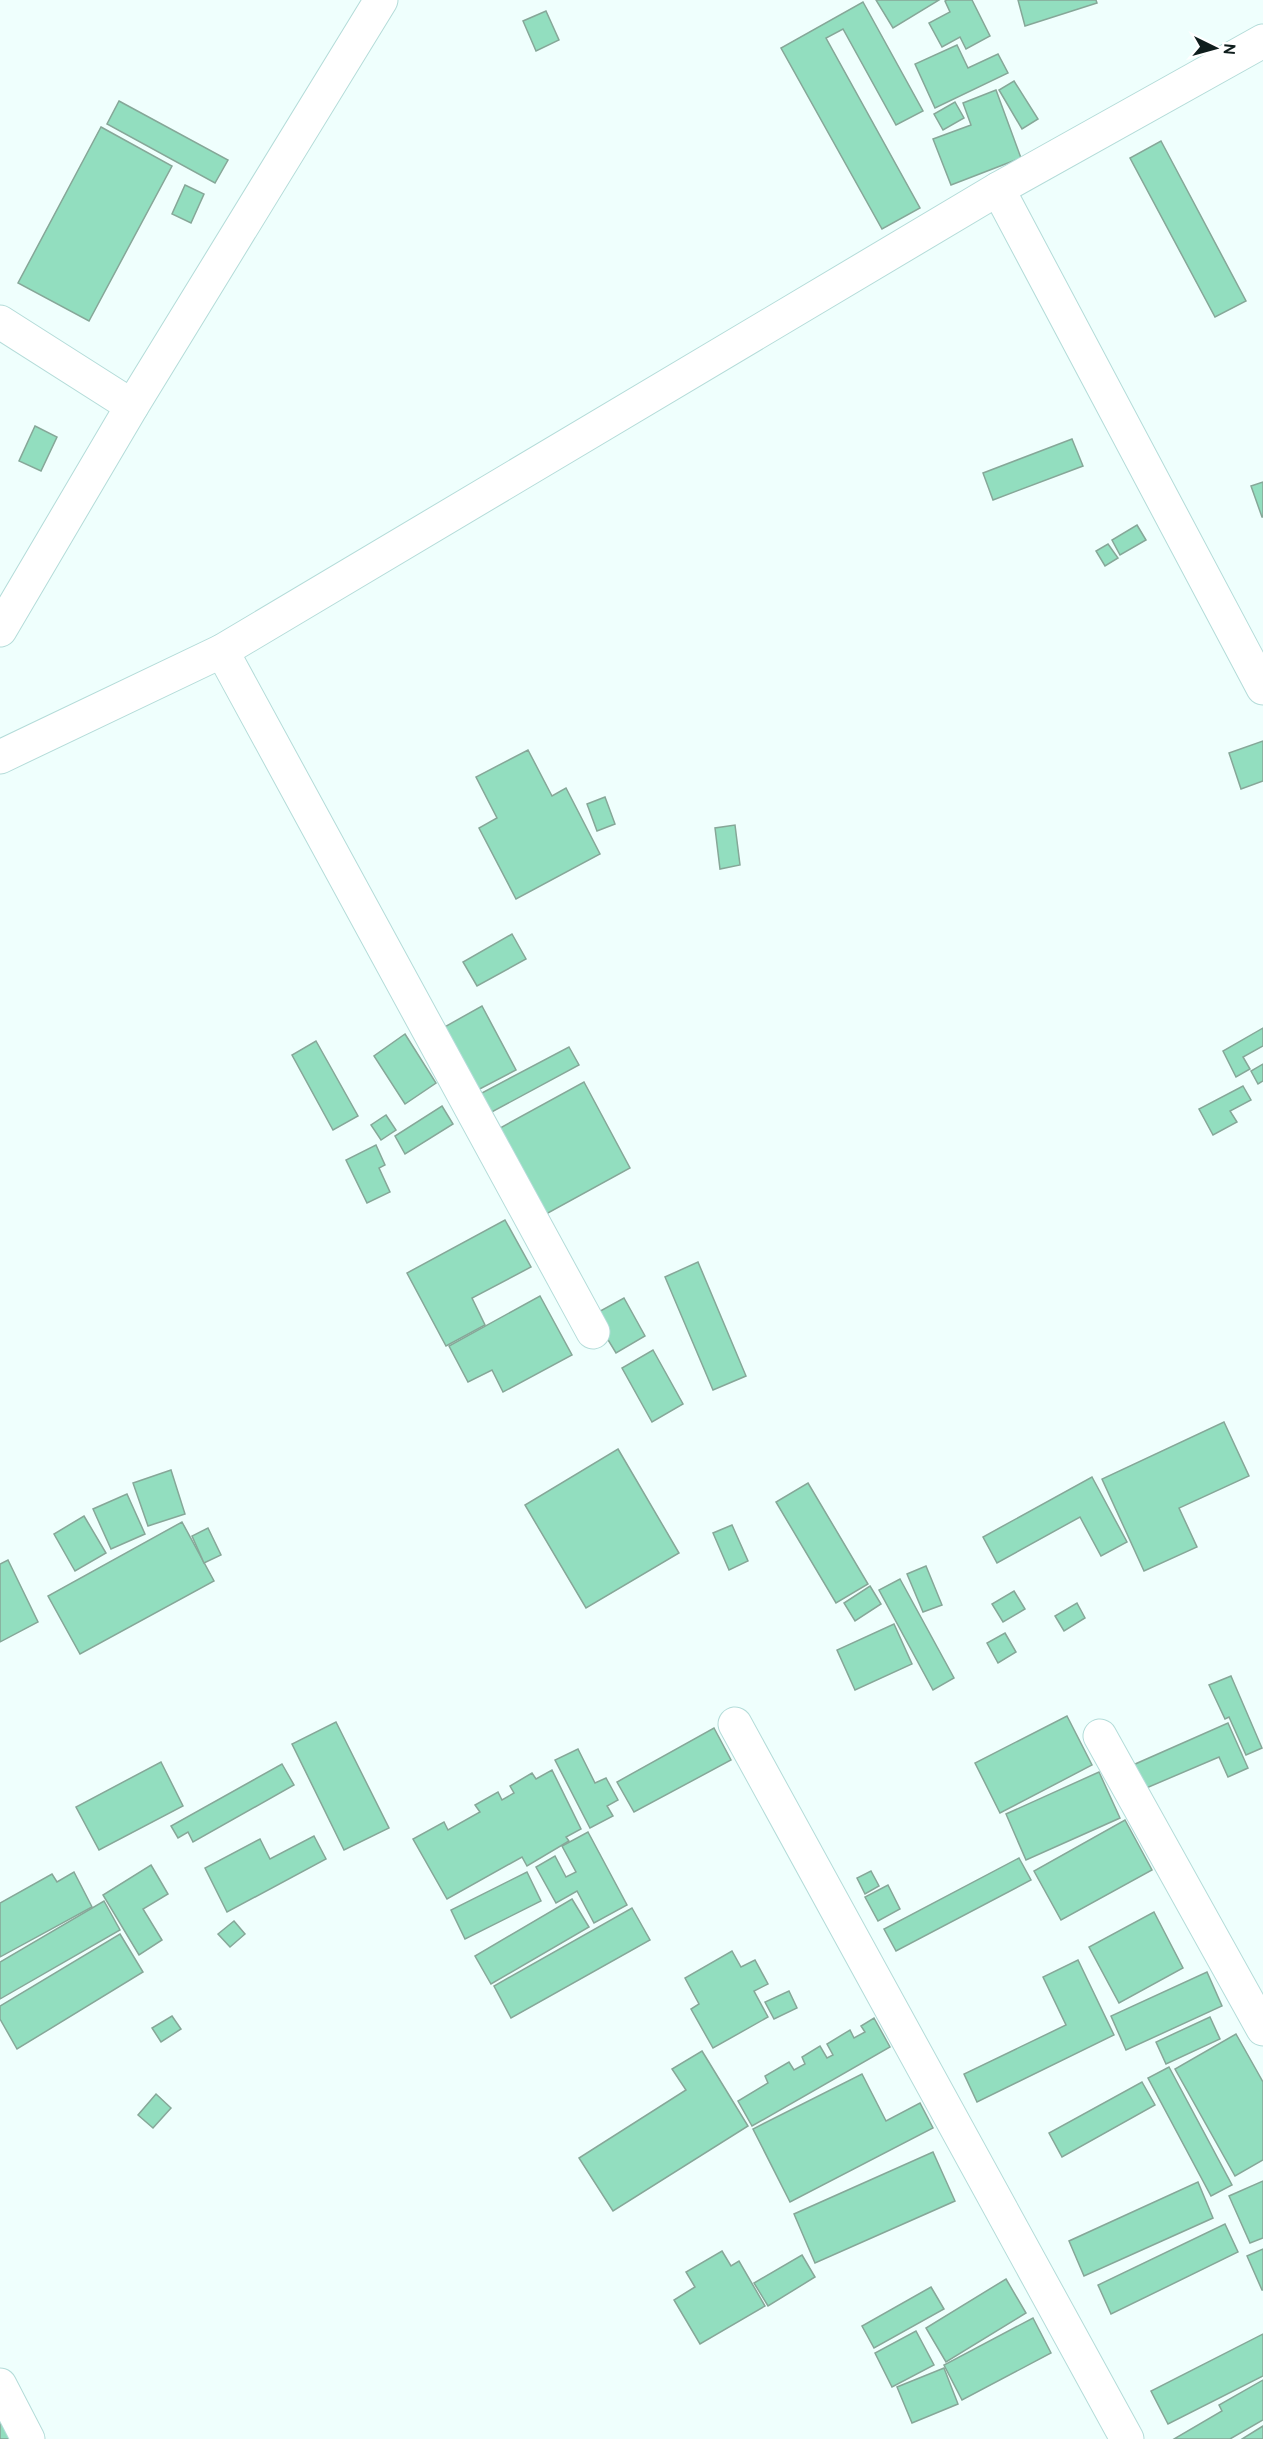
<svg xmlns="http://www.w3.org/2000/svg" width="1263" height="2439" font-family="Overpass,sans-serif">
  <style>
    .building { fill: #92debf; stroke: #86a798; stroke-width: 1.5 }
    .lines { fill: none; stroke-linecap: round; stroke-linejoin: round }
    .minor-casing { stroke: #b4dcd9; stroke-width: 35 }
    .minor { stroke: #fff; stroke-width: 33 }
  </style>
  <rect width="100%" height="100%" fill="#effffd"/>
  <g class="building">
    <polygon points="876,0 939,0 893,28"/>
    <polygon points="947,0 972,0 990,36 966,49 960,37 942,47 929,23 950,12 945,1"/>
    <polygon points="1018,0 1096,0 1097,3 1025,26"/>
    <polygon points="863,2 923,111 896,125 843,29 826,38 920,208 882,229 781,48"/>
    <polygon points="546,11 559,40 536,51 523,21"/>
    <polygon points="957,45 968,68 998,54 1008,73 935,108 915,64"/>
    <polygon points="1014,81 1038,119 1022,129 999,90"/>
    <polygon points="996,90 1021,158 951,185 933,139 971,125 963,103"/>
    <polygon points="119,101 228,160 215,183 107,124"/>
    <polygon points="955,102 964,118 943,130 934,114"/>
    <polygon points="101,127 172,166 89,321 18,283"/>
    <polygon points="1161,141 1246,301 1215,317 1130,158"/>
    <polygon points="185,185 204,194 191,223 172,214"/>
    <polygon points="35,426 57,437 41,471 19,461"/>
    <polygon points="1072,439 1083,466 993,500 983,473"/>
    <polygon points="1263,482 1263,517 1262,517 1251,486"/>
    <polygon points="1137,525 1146,540 1120,555 1112,540"/>
    <polygon points="1108,544 1118,558 1105,566 1096,551"/>
    <polygon points="1263,741 1263,781 1241,789 1229,753"/>
    <polygon points="528,750 552,796 566,788 600,854 516,899 479,828 497,818 476,777"/>
    <polygon points="605,797 615,824 597,831 587,804"/>
    <polygon points="735,825 740,865 720,869 715,828"/>
    <polygon points="512,934 526,959 477,986 463,962"/>
    <polygon points="482,1006 516,1070 474,1092 441,1029"/>
    <polygon points="1263,1028 1263,1046 1243,1057 1250,1069 1236,1077 1223,1051"/>
    <polygon points="405,1034 436,1083 405,1104 374,1056"/>
    <polygon points="316,1041 358,1116 333,1130 292,1055"/>
    <polygon points="569,1047 579,1065 488,1114 478,1095"/>
    <polygon points="1263,1064 1263,1081 1258,1084 1251,1071"/>
    <polygon points="584,1082 630,1168 537,1219 491,1133"/>
    <polygon points="1243,1086 1251,1100 1230,1111 1237,1122 1213,1135 1199,1109"/>
    <polygon points="442,1106 453,1124 405,1154 395,1136"/>
    <polygon points="386,1115 396,1130 381,1140 371,1125"/>
    <polygon points="376,1145 385,1165 379,1168 390,1192 367,1203 346,1160"/>
    <polygon points="505,1220 531,1267 472,1298 485,1325 446,1346 407,1273"/>
    <polygon points="698,1262 746,1376 713,1390 665,1277"/>
    <polygon points="540,1296 572,1355 503,1392 492,1370 468,1382 449,1346"/>
    <polygon points="624,1298 645,1336 616,1353 593,1315"/>
    <polygon points="653,1350 683,1404 652,1422 622,1368"/>
    <polygon points="1224,1422 1249,1476 1179,1508 1197,1547 1144,1571 1102,1479"/>
    <polygon points="618,1449 679,1553 586,1608 525,1505"/>
    <polygon points="171,1470 185,1514 148,1526 133,1483"/>
    <polygon points="1092,1477 1127,1542 1101,1556 1080,1517 997,1563 983,1537"/>
    <polygon points="808,1483 868,1584 836,1603 776,1502"/>
    <polygon points="127,1494 145,1534 111,1549 93,1509"/>
    <polygon points="84,1516 106,1553 75,1571 54,1534"/>
    <polygon points="182,1522 214,1581 80,1654 48,1596"/>
    <polygon points="732,1525 748,1561 729,1570 713,1533"/>
    <polygon points="208,1528 221,1555 204,1563 192,1536"/>
    <polygon points="8,1560 38,1622 0,1642 0,1564"/>
    <polygon points="926,1566 942,1605 923,1612 907,1574"/>
    <polygon points="900,1579 954,1678 933,1690 879,1590"/>
    <polygon points="870,1586 881,1604 855,1621 844,1603"/>
    <polygon points="1014,1591 1025,1609 1003,1622 992,1604"/>
    <polygon points="1077,1603 1085,1618 1064,1631 1055,1616"/>
    <polygon points="894,1624 912,1664 855,1690 837,1650"/>
    <polygon points="1005,1633 1016,1652 998,1663 987,1643"/>
    <polygon points="1231,1676 1262,1748 1246,1755 1229,1717 1225,1719 1209,1685"/>
    <polygon points="1067,1716 1092,1765 1000,1813 975,1763"/>
    <polygon points="336,1722 389,1828 344,1850 292,1744"/>
    <polygon points="1228,1723 1248,1768 1228,1777 1219,1757 1144,1789 1133,1765"/>
    <polygon points="714,1728 731,1760 634,1812 617,1782"/>
    <polygon points="578,1749 595,1783 606,1778 618,1800 607,1806 613,1816 590,1828 555,1760"/>
    <polygon points="161,1762 183,1806 99,1850 76,1807"/>
    <polygon points="282,1764 294,1785 193,1842 188,1832 178,1838 171,1826"/>
    <polygon points="552,1770 581,1829 566,1837 569,1841 527,1866 522,1857 447,1899 413,1839 444,1822 448,1830 480,1812 475,1805 498,1792 502,1800 514,1793 510,1786 532,1773 536,1779"/>
    <polygon points="1099,1772 1120,1818 1026,1860 1006,1814"/>
    <polygon points="1125,1820 1152,1870 1061,1920 1034,1871"/>
    <polygon points="588,1832 627,1905 594,1923 577,1891 556,1903 536,1867 555,1856 566,1877 576,1872 562,1846"/>
    <polygon points="314,1836 326,1859 227,1912 205,1868 260,1839 270,1859"/>
    <polygon points="1019,1858 1031,1880 896,1951 884,1929"/>
    <polygon points="151,1865 168,1894 143,1909 162,1940 139,1955 103,1895"/>
    <polygon points="871,1871 879,1886 865,1894 857,1878"/>
    <polygon points="74,1872 92,1907 0,1957 0,1903 52,1874 57,1882"/>
    <polygon points="527,1872 541,1901 465,1939 451,1910"/>
    <polygon points="888,1885 900,1909 878,1921 865,1897"/>
    <polygon points="572,1899 589,1927 491,1984 475,1956"/>
    <polygon points="104,1901 120,1930 0,1999 0,1962"/>
    <polygon points="632,1908 650,1940 511,2018 494,1986"/>
    <polygon points="1154,1912 1183,1968 1119,2003 1089,1947"/>
    <polygon points="234,1921 245,1934 230,1947 218,1934"/>
    <polygon points="120,1934 143,1972 17,2049 0,2019 0,2006"/>
    <polygon points="732,1951 741,1967 755,1960 768,1984 754,1991 768,2017 713,2048 691,2009 699,2004 685,1978"/>
    <polygon points="1078,1960 1114,2035 977,2102 964,2074 1066,2025 1043,1977"/>
    <polygon points="1207,1972 1222,2006 1126,2050 1111,2016"/>
    <polygon points="789,1991 797,2008 774,2019 765,2002"/>
    <polygon points="172,2016 181,2029 161,2042 152,2028"/>
    <polygon points="1210,2017 1220,2039 1166,2064 1156,2042"/>
    <polygon points="874,2018 890,2047 752,2126 738,2101 768,2083 765,2076 789,2062 794,2070 805,2064 802,2057 820,2046 827,2058 833,2055 827,2044 850,2030 854,2038 865,2032 861,2026"/>
    <polygon points="1236,2034 1263,2082 1263,2160 1235,2176 1175,2069"/>
    <polygon points="702,2051 748,2126 613,2211 579,2158 686,2090 672,2069"/>
    <polygon points="1169,2067 1232,2185 1211,2196 1148,2078"/>
    <polygon points="862,2074 886,2121 920,2103 933,2128 790,2202 753,2129"/>
    <polygon points="1142,2082 1155,2105 1062,2157 1049,2133"/>
    <polygon points="156,2094 171,2108 153,2128 138,2115"/>
    <polygon points="933,2152 955,2201 815,2263 794,2214"/>
    <polygon points="1263,2181 1263,2238 1250,2243 1229,2196"/>
    <polygon points="1198,2182 1213,2218 1084,2276 1069,2241"/>
    <polygon points="1225,2224 1238,2252 1111,2314 1098,2285"/>
    <polygon points="1263,2249 1263,2290 1262,2290 1247,2256"/>
    <polygon points="722,2251 731,2266 739,2261 765,2306 700,2344 674,2300 695,2287 686,2272"/>
    <polygon points="802,2255 815,2277 768,2306 754,2283"/>
    <polygon points="1006,2279 1026,2313 946,2362 926,2328"/>
    <polygon points="931,2287 944,2309 874,2348 862,2326"/>
    <polygon points="1033,2318 1051,2353 962,2400 944,2365"/>
    <polygon points="916,2331 934,2365 892,2387 875,2353"/>
    <polygon points="1263,2334 1263,2376 1168,2424 1151,2391"/>
    <polygon points="944,2368 958,2404 912,2423 897,2387"/>
    <polygon points="1263,2380 1263,2420 1230,2439 1174,2439 1222,2411 1219,2405"/>
    <polygon points="0,2416 12,2439 0,2439"/>
    <polygon points="1263,2426 1263,2439 1242,2439"/>
  </g>
  <g class="lines">
    <defs>
      <g id="minor">
        <polyline points="998,189 1263,688"/>
        <polyline points="0,322 132,406"/>
        <polyline points="0,630 132,406 381,0"/>
        <polyline points="222,651 593,1332"/>
        <polyline points="0,757 222,651 998,189 1263,41"/>
        <polyline points="735,1724 1127,2439"/>
        <polyline points="1100,1736 1263,2029"/>
        <polyline points="0,2385 28,2439"/>
      </g>
    </defs>
    <use href="#minor" class="minor-casing"/>
    <use href="#minor" class="minor"/>
  </g>
  <g transform="translate(1215 48) rotate(95)" stroke="#ffffff" stroke-width="4.5" paint-order="stroke">
  <path d="M0-4.5L10 22L0 15L-10 22Z" fill="#0f1e1d"/>
  <text y="-9" font-size="16" font-weight="bold" text-anchor="middle" fill="#0f1e1d">N</text>
  </g>
</svg>
